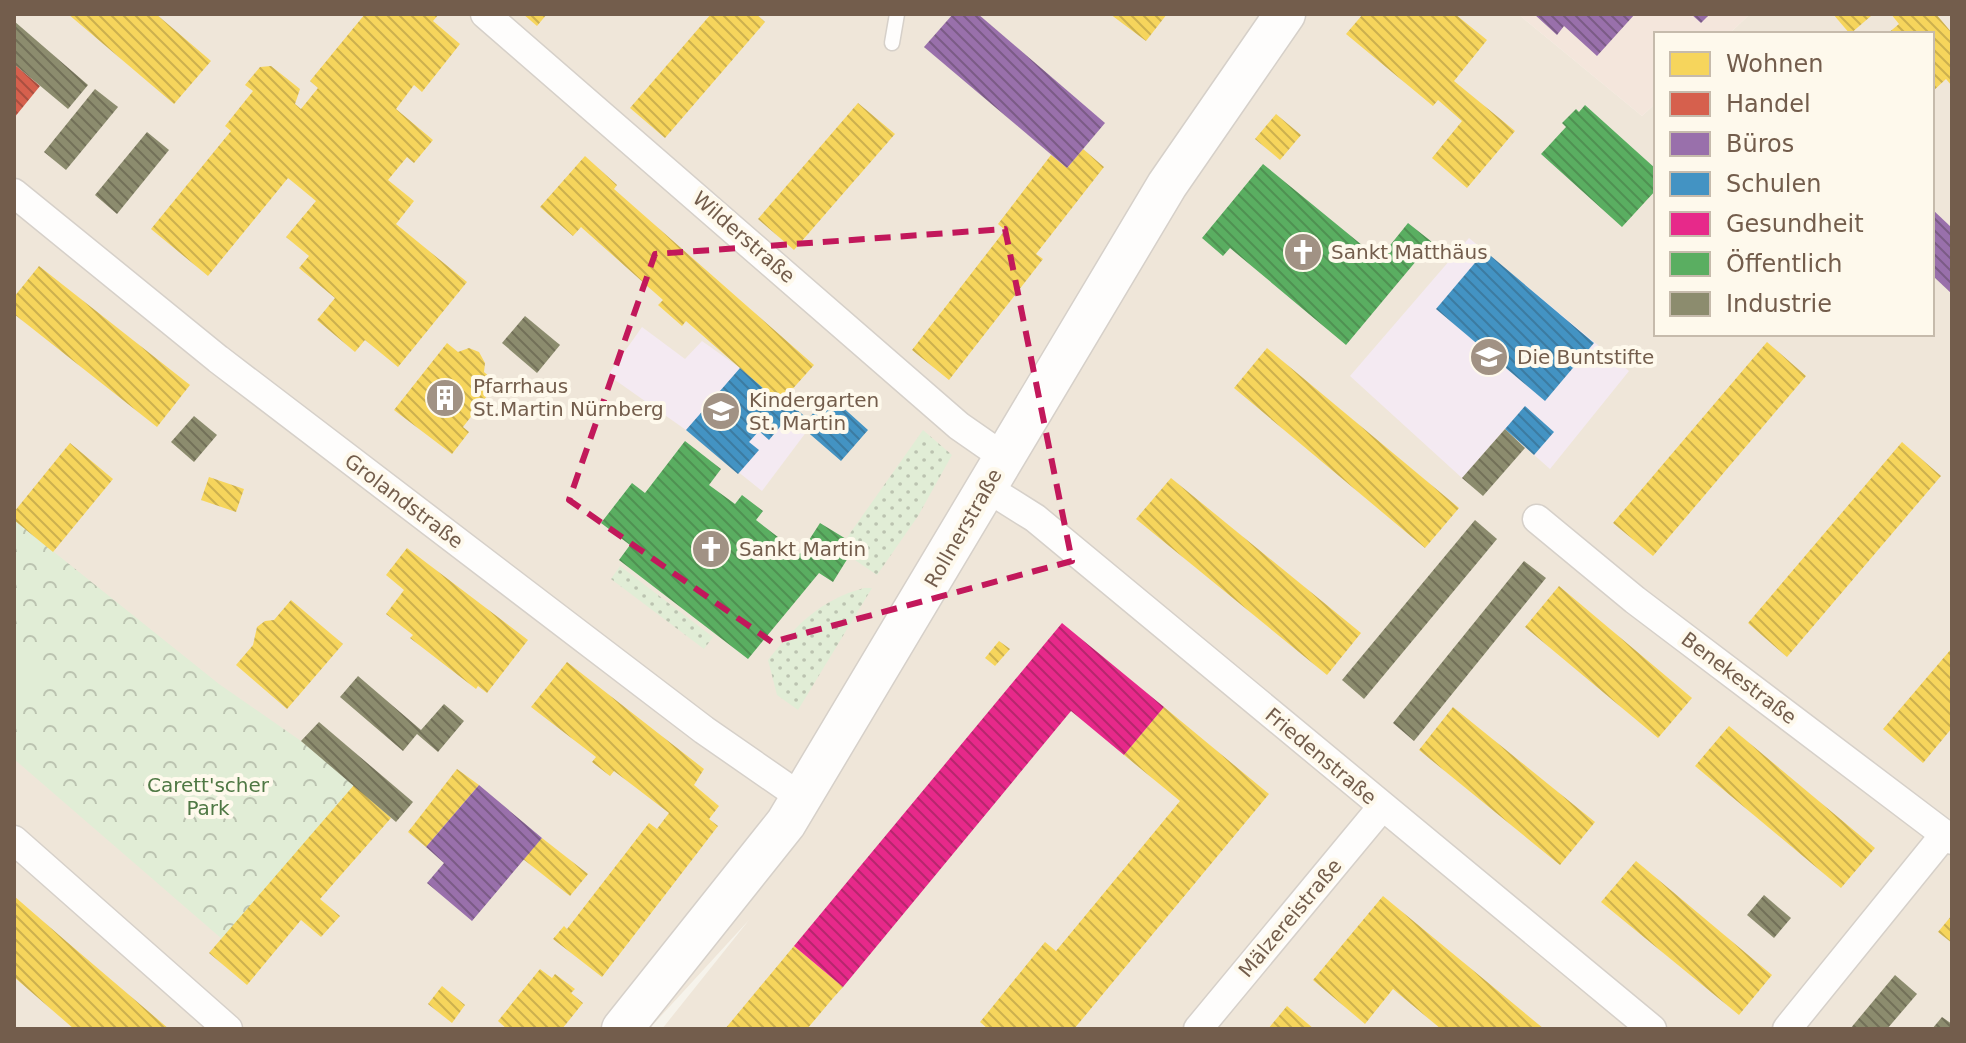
<svg xmlns="http://www.w3.org/2000/svg" width="1966" height="1043" font-family="'DejaVu Sans',sans-serif">
  <style>
    .residential { fill: #efe6d9 }
    .commercial { fill: #f4e6dc }
    .education { fill: #f4eaf2 }
    .grass { fill: url(#grass-dots) }
    .park { fill: url(#park-crowns) }
    .pitch { fill: #e1edd6 }
    .homes { fill: url(#homes-back-hatch) }
    .shops { fill: url(#shops-back-hatch) }
    .offices { fill: url(#offices-back-hatch) }
    .schools { fill: url(#schools-back-hatch) }
    .health { fill: url(#health-back-hatch) }
    .public { fill: url(#public-back-hatch) }
    .industry { fill: url(#industry-back-hatch) }
    .lines { fill: none; stroke-linecap: round; stroke-linejoin: round }
    .lane-casing { stroke: #d6d0c9; stroke-width: 17 }
    .street-casing { stroke: #d6d0c9; stroke-width: 31 }
    .secondary-casing { stroke: #d6d0c9; stroke-width: 43 }
    .lane { stroke: #fefdfc; stroke-width: 14 }
    .street { stroke: #fefdfc; stroke-width: 28 }
    .secondary { stroke: #fefdfc; stroke-width: 40 }
    .marked { fill: none; stroke: #c2185b; stroke-width: 6; stroke-dasharray: 16 10; stroke-linejoin: round }
    .labels { text-anchor: middle; stroke-width: 8; stroke-linejoin: round; paint-order: stroke }
    .street-label { font-size: 20px; fill: #735d4c; stroke: #fef9ec }
    .poi-label { font-size: 20px; fill: #735d4c; stroke: #fef9ec; text-anchor: start }
    .park-label { font-size: 20px; fill: #4f7844; stroke: #fef9ec }
  </style>
  <defs>
    <pattern id="grass-dots" width="8" height="8" patternUnits="userSpaceOnUse" patternTransform="scale(2)"><rect width="8" height="8" fill="#e1edd6"/><path d="M2 2h.1M6 6h.1" fill="none" stroke="#bbc3b0" stroke-width="1.8" stroke-linecap="round"/></pattern>
    <pattern id="park-crowns" width="20" height="18" patternUnits="userSpaceOnUse" patternTransform="scale(2)"><rect width="20" height="18" fill="#e1edd6"/><path d="M2 6a3 3 0 1 1 6 0M12 15a3 3 0 1 1 6 0" fill="none" stroke="#bbc3b0"/></pattern>
    <pattern id="homes-back-hatch" width="6" height="6" patternUnits="userSpaceOnUse" patternTransform="scale(2)"><rect width="6" height="6" fill="#f6d55c"/><path d="M-1 5l2 2M0 0l6 6M5-1l2 2" fill="none" stroke="#ccb04e"/></pattern>
    <pattern id="shops-back-hatch" width="6" height="6" patternUnits="userSpaceOnUse" patternTransform="scale(2)"><rect width="6" height="6" fill="#d6604d"/><path d="M-1 5l2 2M0 0l6 6M5-1l2 2" fill="none" stroke="#a94f40"/></pattern>
    <pattern id="offices-back-hatch" width="6" height="6" patternUnits="userSpaceOnUse" patternTransform="scale(2)"><rect width="6" height="6" fill="#9970ab"/><path d="M-1 5l2 2M0 0l6 6M5-1l2 2" fill="none" stroke="#7b5b86"/></pattern>
    <pattern id="schools-back-hatch" width="6" height="6" patternUnits="userSpaceOnUse" patternTransform="scale(2)"><rect width="6" height="6" fill="#4393c3"/><path d="M-1 5l2 2M0 0l6 6M5-1l2 2" fill="none" stroke="#3c7ba1"/></pattern>
    <pattern id="health-back-hatch" width="6" height="6" patternUnits="userSpaceOnUse" patternTransform="scale(2)"><rect width="6" height="6" fill="#e7298a"/><path d="M-1 5l2 2M0 0l6 6M5-1l2 2" fill="none" stroke="#b6266d"/></pattern>
    <pattern id="public-back-hatch" width="6" height="6" patternUnits="userSpaceOnUse" patternTransform="scale(2)"><rect width="6" height="6" fill="#5aae61"/><path d="M-1 5l2 2M0 0l6 6M5-1l2 2" fill="none" stroke="#4f9152"/></pattern>
    <pattern id="industry-back-hatch" width="6" height="6" patternUnits="userSpaceOnUse" patternTransform="scale(2)"><rect width="6" height="6" fill="#8c8c6e"/><path d="M-1 5l2 2M0 0l6 6M5-1l2 2" fill="none" stroke="#727058"/></pattern>
  </defs>
  <rect width="100%" height="100%" fill="#f6f3eb"/>
  <polygon class="residential" points="14,14 1518,14 1642,116 1656,103 1656,334 1932,334 1932,34 1729,34 1750,14 1952,14 1952,1029 662,1029 749,920 649,1029 14,1029"/>
  <polygon class="commercial" points="1518,14 1750,14 1729,34 1656,34 1656,103 1642,116"/>
  <g class="education">
    <polygon points="1469,238 1629,371 1550,469 1505,429 1462,478 1350,376"/>
    <polygon points="642,327 685,359 702,341 740,368 807,431 762,491 686,430 608,375"/>
  </g>
  <g class="grass">
    <polygon points="923,430 952,455 918,516 877,575 849,556 846,539"/>
    <polygon points="620,566 713,637 704,649 611,579"/>
    <path d="M864 588H872L798 710 777 695 768 660C796 625 820 600 864 588Z"/>
  </g>
  <polygon class="park" points="14,520 219,684 301,741 354,785 222,939 14,759"/>
  <polygon class="pitch" points="14,646 47,674 17,709 14,706"/>
  <g class="homes">
    <polygon points="68,14 156,14 211,61 174,104"/>
    <polygon points="365,14 439,14 433,21 460,44 422,92 414,85 396,109 433,140 414,163 407,157 388,180 414,201 396,224 467,282 398,367 365,340 355,352 317,320 335,298 299,268 309,256 286,237 316,201 288,178 208,276 151,229 231,131 225,126 253,91 245,85 260,67 271,66 300,89 295,104 301,109 318,88 310,81"/>
    <polygon points="523,14 547,14 537,26"/>
    <polygon points="711,14 756,14 765,22 665,138 630,108"/>
    <polygon points="1110,14 1167,14 1146,41"/>
    <polygon points="1363,14 1455,14 1487,40 1454,81 1515,131 1467,188 1432,158 1462,121 1438,100 1433,106 1346,34"/>
    <polygon points="1833,14 1869,14 1871,16 1850,34"/>
    <polygon points="1891,14 1936,14 1952,33 1952,86 1946,79 1932,92 1932,34 1887,34 1899,24"/>
    <polygon points="858,103 895,134 794,250 758,219"/>
    <polygon points="1276,114 1301,135 1280,160 1255,139"/>
    <polygon points="1083,149 1104,167 1036,254 1043,259 949,380 912,350 1005,230 998,224 1051,155 1067,168"/>
    <polygon points="585,156 617,185 614,189 814,365 780,403 686,321 682,326 658,305 663,300 581,227 573,236 540,207"/>
    <polygon points="39,266 190,385 157,427 14,314 14,297"/>
    <polygon points="1767,342 1806,376 1653,556 1613,523"/>
    <polygon points="447,343 458,352 469,348 479,352 485,363 484,372 497,383 463,427 469,432 452,454 394,410"/>
    <polygon points="1267,348 1459,508 1425,548 1234,388"/>
    <polygon points="1902,442 1941,476 1787,657 1748,623"/>
    <polygon points="70,443 113,479 53,552 14,520 14,512"/>
    <polygon points="209,477 244,489 236,512 201,500"/>
    <polygon points="1171,478 1361,633 1327,675 1136,519"/>
    <polygon points="407,548 528,640 487,693 478,686 476,689 410,638 413,635 386,614 404,590 386,575"/>
    <polygon points="1559,586 1692,698 1658,738 1525,627"/>
    <polygon points="291,600 343,644 287,709 236,665 253,645 257,627 265,621 274,620"/>
    <polygon points="999,641 1010,649 995,666 985,658"/>
    <polygon points="1952,648 1952,728 1923,763 1883,729"/>
    <polygon points="567,662 704,769 694,785 719,806 709,819 718,826 602,977 553,939 564,926 567,929 649,823 657,829 669,813 614,771 610,776 592,762 596,757 531,707"/>
    <polygon points="1164,707 1269,794 1074,1029 988,1029 980,1022 1045,942 1056,951 1180,801 1124,755"/>
    <polygon points="1453,707 1595,822 1560,865 1419,750"/>
    <polygon points="1729,726 1875,848 1841,888 1695,766"/>
    <polygon points="457,769 479,785 426,847 408,832"/>
    <polygon points="354,785 391,818 320,899 340,916 321,937 301,920 247,985 209,953"/>
    <polygon points="542,838 588,874 570,896 523,859"/>
    <polygon points="1636,861 1772,975 1739,1015 1601,902"/>
    <polygon points="14,896 67,942 169,1029 74,1029 14,977"/>
    <polygon points="1383,896 1486,981 1544,1029 1441,1029 1393,989 1365,1024 1313,980"/>
    <polygon points="1952,915 1952,943 1938,932"/>
    <polygon points="794,946 843,987 834,997 807,1029 725,1029"/>
    <polygon points="540,969 552,978 555,974 575,989 571,993 583,1003 562,1029 507,1029 498,1021"/>
    <polygon points="442,986 465,1005 452,1023 428,1004"/>
    <polygon points="1287,1006 1314,1029 1268,1029"/>
  </g>
  <polygon class="shops" points="14,64 40,86 14,118"/>
  <g class="offices">
    <polygon points="953,14 978,14 1105,123 1067,168 924,47"/>
    <polygon points="1534,14 1635,14 1597,56 1564,26 1557,35"/>
    <polygon points="1691,14 1710,14 1701,23"/>
    <polygon points="1932,209 1952,228 1952,294 1932,275"/>
    <polygon points="479,785 542,838 472,921 427,883 444,863 426,847"/>
  </g>
  <g class="schools">
    <polygon points="1485,251 1594,343 1545,401 1436,309"/>
    <polygon points="740,368 780,403 784,399 808,419 829,395 868,430 841,461 789,416 769,440 759,431 749,442 759,450 738,474 686,430"/>
    <polygon points="1525,406 1554,432 1534,455 1505,429"/>
  </g>
  <polygon class="health" points="1062,623 1164,707 1124,755 1071,711 843,987 794,946"/>
  <g class="public">
    <polygon points="1585,105 1656,169 1656,190 1622,227 1541,154 1566,127 1562,123 1576,109 1579,112"/>
    <polygon points="1263,164 1379,259 1408,223 1432,242 1346,345 1230,248 1223,256 1202,238"/>
    <polygon points="685,441 721,469 709,485 735,504 742,495 763,511 756,520 800,554 820,523 856,545 833,582 819,573 748,659 619,560 630,545 601,523 632,483 645,493"/>
  </g>
  <g class="industry">
    <polygon points="14,21 88,85 68,109 14,64"/>
    <polygon points="95,89 118,107 66,170 44,152"/>
    <polygon points="147,132 169,150 117,214 95,195"/>
    <polygon points="525,316 560,345 537,373 502,343"/>
    <polygon points="194,416 217,435 194,462 171,442"/>
    <polygon points="1505,429 1525,448 1483,496 1462,478"/>
    <polygon points="1475,520 1497,539 1364,699 1342,680"/>
    <polygon points="1524,561 1546,578 1414,741 1393,723"/>
    <polygon points="358,676 421,730 444,704 464,721 438,752 417,734 403,751 340,697"/>
    <polygon points="319,722 413,802 396,822 301,741"/>
    <polygon points="1764,895 1791,918 1774,938 1747,915"/>
    <polygon points="1895,975 1917,994 1887,1029 1850,1029"/>
    <polygon points="1942,1017 1952,1024 1952,1029 1932,1029"/>
  </g>
  <g class="lines">
    <defs>
      <polyline id="lane" points="892,43 897,14"/>
      <g id="street">
        <polyline points="485,14 959,426 1005,458"/>
        <polyline points="14,193 218,359 704,730 802,798"/>
        <polyline points="987,488 1035,518 1652,1029"/>
        <polyline points="1537,519 1635,600 1952,840"/>
        <polyline points="14,840 228,1029"/>
        <polyline points="1198,1029 1382,807"/>
        <polyline points="1787,1029 1945,834"/>
      </g>
      <polyline id="secondary" points="622,1029 786,823 1167,185 1285,14"/>
    </defs>
    <use href="#lane" class="lane-casing"/>
    <use href="#street" class="street-casing"/>
    <use href="#secondary" class="secondary-casing"/>
    <use href="#lane" class="lane"/>
    <use href="#street" class="street"/>
    <use href="#secondary" class="secondary"/>
  </g>
  <path class="marked" d="M1005 229 1072 561 772 642 569 500 655 254Z"/>
  <defs>
    <symbol id="church-disc" viewBox="-11 -11 22 22"><circle r="9.5" fill="#a19284" stroke="#fef9ec"/><path d="M-1.2-6h2.4v3.5h3.3v2.4h-3.3V6h-2.4V-.1h-3.3v-2.4h3.3Z" fill="#fff"/></symbol>
    <symbol id="school-disc" viewBox="-11 -11 22 22"><circle r="9.5" fill="#a19284" stroke="#fef9ec"/><path d="M0-5L7-2L0 1L-7-2ZM-4 1L0 2.5L4 1V4Q0 6-4 4Z" fill="#fff"/></symbol>
    <symbol id="building-disc" viewBox="-11 -11 22 22"><circle r="9.5" fill="#a19284" stroke="#fef9ec"/><path d="M-4-6H4V6H1V3H-1V6H-4ZM-2.5-4.3h1.7v1.8h-1.7ZM.8-4.3h1.7v1.8H.8ZM-2.5-1h1.7V.8h-1.7ZM.8-1h1.7V.8H.8Z" fill="#fff"/></symbol>
  </defs>
  <g fill-rule="evenodd">
    <use href="#church-disc" x="1281" y="230" width="44" height="44"/>
    <use href="#school-disc" x="1467" y="335" width="44" height="44"/>
    <use href="#building-disc" x="423" y="376" width="44" height="44"/>
    <use href="#school-disc" x="699" y="389" width="44" height="44"/>
    <use href="#church-disc" x="689" y="527" width="44" height="44"/>
  </g>
  <g class="labels">
    <g class="street-label">
      <text transform="translate(744 237) rotate(41)" y="7">Wilderstraße</text>
      <text transform="translate(404 501) rotate(37)" y="7">Grolandstraße</text>
      <text transform="translate(963 528) rotate(-60)" y="7">Rollnerstraße</text>
      <text transform="translate(1739 678) rotate(37)" y="7">Benekestraße</text>
      <text transform="translate(1321 756) rotate(40)" y="7">Friedenstraße</text>
      <text transform="translate(1290 918) rotate(-50)" y="7">Mälzereistraße</text>
    </g>
    <g class="poi-label">
      <text x="1331" y="259">Sankt Matthäus</text>
      <text x="1517" y="364">Die Buntstifte</text>
      <text x="473" y="393">Pfarrhaus<tspan x="473" dy="23">St.Martin Nürnberg</tspan></text>
      <text x="749" y="407">Kindergarten<tspan x="749" dy="23">St. Martin</tspan></text>
      <text x="739" y="556">Sankt Martin</text>
    </g>
    <g class="park-label">
      <text x="208" y="792">Carett'scher<tspan x="208" dy="23">Park</tspan></text>
    </g>
  </g>
  <rect width="1966" height="1043" fill="none" stroke="#735d4c" stroke-width="32"/>
  <rect x="1654" y="32" width="280" height="304" fill="#fef9ec" stroke="#c6bbac" stroke-width="2"/>
  <rect x="1670" y="52" width="40" height="24" fill="#f6d55c" stroke="#c6bbac" stroke-width="2"/>
  <text x="1726" y="72" font-size="24" fill="#735d4c">Wohnen</text>
  <rect x="1670" y="92" width="40" height="24" fill="#d6604d" stroke="#c6bbac" stroke-width="2"/>
  <text x="1726" y="112" font-size="24" fill="#735d4c">Handel</text>
  <rect x="1670" y="132" width="40" height="24" fill="#9970ab" stroke="#c6bbac" stroke-width="2"/>
  <text x="1726" y="152" font-size="24" fill="#735d4c">Büros</text>
  <rect x="1670" y="172" width="40" height="24" fill="#4393c3" stroke="#c6bbac" stroke-width="2"/>
  <text x="1726" y="192" font-size="24" fill="#735d4c">Schulen</text>
  <rect x="1670" y="212" width="40" height="24" fill="#e7298a" stroke="#c6bbac" stroke-width="2"/>
  <text x="1726" y="232" font-size="24" fill="#735d4c">Gesundheit</text>
  <rect x="1670" y="252" width="40" height="24" fill="#5aae61" stroke="#c6bbac" stroke-width="2"/>
  <text x="1726" y="272" font-size="24" fill="#735d4c">Öffentlich</text>
  <rect x="1670" y="292" width="40" height="24" fill="#8c8c6e" stroke="#c6bbac" stroke-width="2"/>
  <text x="1726" y="312" font-size="24" fill="#735d4c">Industrie</text>
</svg>
